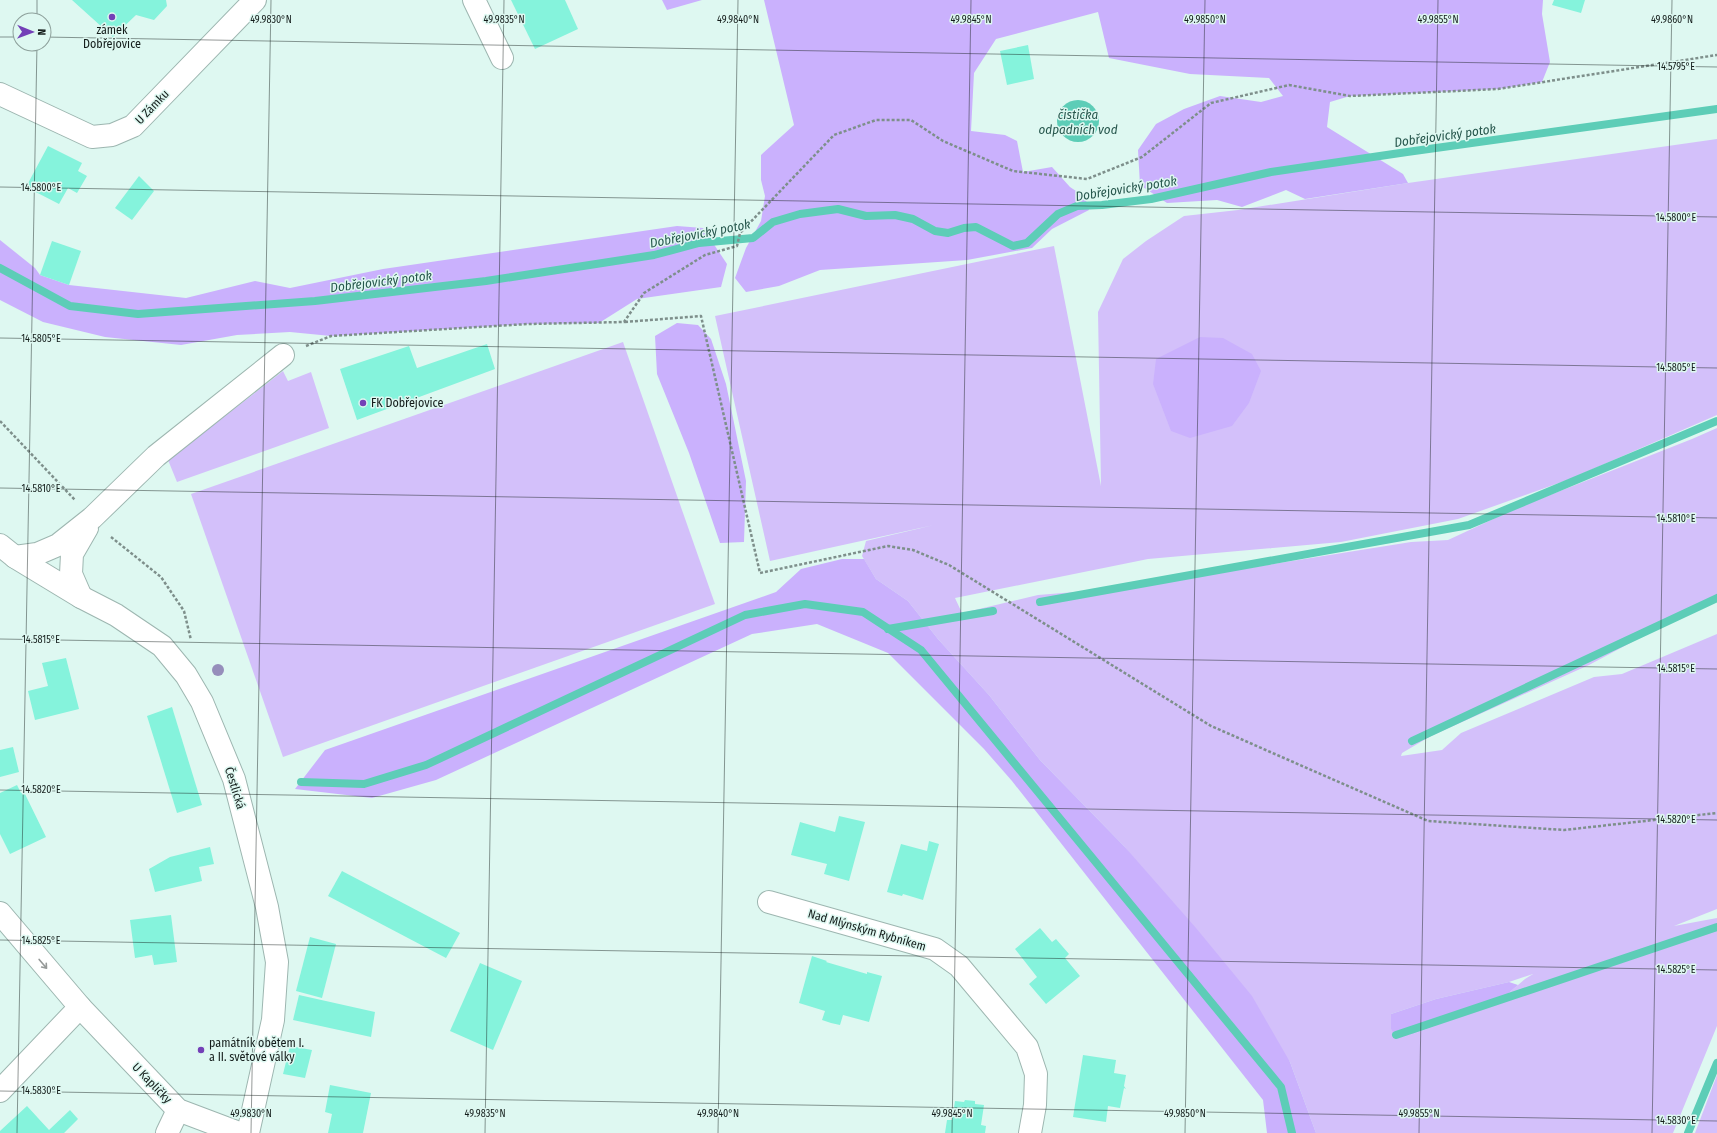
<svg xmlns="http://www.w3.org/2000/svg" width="1717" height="1133" font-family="'Fira Sans Condensed',sans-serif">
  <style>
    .green { fill: #d3c0fa; fill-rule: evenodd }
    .forest { fill: #cab1fd }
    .water { fill: #5dcdb7 }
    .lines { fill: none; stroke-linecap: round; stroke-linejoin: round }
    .stream { stroke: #5dcdb7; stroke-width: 8 }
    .building { fill: #85f3dc }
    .street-casing { stroke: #9db6b0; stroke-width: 24 }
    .secondary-casing { stroke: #9db6b0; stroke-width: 24 }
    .path { stroke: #7e8f8b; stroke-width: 2.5; stroke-dasharray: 3 2; stroke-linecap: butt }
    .street { stroke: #fff; stroke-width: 22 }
    .secondary { stroke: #fff; stroke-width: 22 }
    .tree { fill: #968ebb }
    .oneway { stroke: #959998 }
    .ticks { fill: none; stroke: #131c1a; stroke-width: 1; stroke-opacity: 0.45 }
    .poi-dot { fill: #7340b7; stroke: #def8f1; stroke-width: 1.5 }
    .labels { text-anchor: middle; stroke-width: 3; stroke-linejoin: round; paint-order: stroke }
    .poi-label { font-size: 12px; fill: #131c1a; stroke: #def8f1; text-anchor: start }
    .street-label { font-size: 12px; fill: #131c1a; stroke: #def8f1 }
    .water-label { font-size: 13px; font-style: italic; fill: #27574d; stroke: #def8f1 }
    .ticks-label { font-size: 10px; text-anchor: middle; fill: #131c1a; stroke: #def8f1; stroke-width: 3; stroke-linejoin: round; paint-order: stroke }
  </style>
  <rect width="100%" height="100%" fill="#def8f1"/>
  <g class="green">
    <path d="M1717 139V415L1570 479 1458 519 1341 542 1148 559 955 598 962 613 1038 595 1124 588 1411 542 1448 540 1517 508 1692 439 1717 428V601L1677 618 1589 665 1431 736 1402 753 1401 756 1442 750 1461 733 1594 677 1622 674 1717 634V909L1674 926 1717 918V1026L1673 1133H1316L1290 1062 1124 846 1040 760 989 695 938 639 908 601 876 579 862 556 866 541 934 525 770 561 715 316 1054 246 1101 486 1098 312 1123 259 1146 241 1184 216 1238 210 1408 183ZM1533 974 1525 979 1504 997 1451 1020 1413 1034 1391 1029V1014L1436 999 1509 982Z"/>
    <polygon points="623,342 715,604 283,757 191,494"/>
    <polygon points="283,371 288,381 311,372 329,428 177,482 168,460"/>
    <polygon points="1717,1075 1717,1133 1695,1133"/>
  </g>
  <g class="forest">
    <polygon points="662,0 702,0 667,10"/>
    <polygon points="764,0 1543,0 1542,14 1550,62 1542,82 1498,89 1350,96 1330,102 1327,127 1403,174 1408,183 1305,199 1286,190 1242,207 1217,200 1167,203 1140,185 1138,150 1156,124 1184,109 1220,96 1261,102 1283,96 1269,78 1190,74 1109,58 1098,12 996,39 974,73 971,131 1005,135 1017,141 1023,172 1052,167 1070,187 1085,197 1089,210 1052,229 1032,248 967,260 820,270 779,286 746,292 735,278 746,248 761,221 765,196 761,180 761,155 794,125"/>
    <polygon points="677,226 703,228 727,264 721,287 637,299 599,323 528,324 331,336 290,332 237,335 181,345 105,337 43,322 0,300 0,240 35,268 40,275 69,285 186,298 255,281 290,288 383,269"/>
    <polygon points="677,323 698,325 711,339 726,384 746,481 744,542 720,543 689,453 657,374 655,336"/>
    <polygon points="1200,337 1223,338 1252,354 1261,371 1249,403 1232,426 1190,438 1171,431 1153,384 1156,359"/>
    <polygon points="842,559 864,559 876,579 908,601 938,639 989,695 1040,760 1124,846 1196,928 1252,996 1290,1062 1316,1133 1267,1133 1263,1100 1012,781 984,749 888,653 817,624 752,634 436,780 372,798 295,789 325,750 776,592 801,569"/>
    <polygon points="1509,982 1518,985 1504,997 1451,1020 1413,1034 1393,1032 1391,1029 1391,1014 1436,999"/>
  </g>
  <circle class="water" cx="1078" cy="121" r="21"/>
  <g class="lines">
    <g class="stream">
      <polyline points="0,268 70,306 138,314 315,301 486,281 654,255 699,243 753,238 773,222 800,214 838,209 866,216 895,215 913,219 935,231 948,233 964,228 976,227 1013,246 1027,243 1058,214 1077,206 1102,205 1151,199 1271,172 1407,152 1717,109"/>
      <polyline points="1040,602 1469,525 1717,421"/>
      <polyline points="888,629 993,611"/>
      <polyline points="1412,741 1717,598"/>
      <polyline points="301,782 364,784 426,765 745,615 805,604 863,612 921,650 1281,1087 1292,1133"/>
      <polyline points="1396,1035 1717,927"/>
      <polyline points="1688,1133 1717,1063"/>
    </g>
  </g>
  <g class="building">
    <polygon points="72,0 166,0 167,6 154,20 136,15 113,37"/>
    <polygon points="511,0 565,0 578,29 535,49"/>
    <polygon points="1554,0 1585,0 1581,13 1552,5"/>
    <polygon points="1028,45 1034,79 1007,85 1000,51"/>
    <polygon points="48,146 82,163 78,171 87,176 77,193 68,188 59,204 26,187"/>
    <polygon points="139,176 154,191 132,220 115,208"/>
    <polygon points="52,241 81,251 69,285 40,275"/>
    <polygon points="487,344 495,369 357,420 340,369 409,346 417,368"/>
    <polygon points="66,658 79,709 35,720 28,691 48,686 42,663"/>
    <polygon points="172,707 202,805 177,813 147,716"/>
    <polygon points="13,747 19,772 0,777 0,750"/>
    <polygon points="17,785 21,793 24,792 46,837 10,854 0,834 0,793"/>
    <polygon points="839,816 865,822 849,881 824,874 827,864 791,855 800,822 835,832"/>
    <polygon points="929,841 939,844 923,900 903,894 902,896 887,892 901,844 927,851"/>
    <polygon points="210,847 214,864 199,867 202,881 155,892 149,869 170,857"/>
    <polygon points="342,871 460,933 446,958 328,896"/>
    <polygon points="171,915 177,962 154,965 152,955 135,958 130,920"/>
    <polygon points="1040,928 1052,942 1056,939 1069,954 1065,958 1080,976 1046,1004 1029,984 1037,977 1015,949"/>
    <polygon points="310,937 336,944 322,998 296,991"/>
    <polygon points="812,956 827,961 826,962 867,974 867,972 882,976 869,1022 843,1015 840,1025 831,1023 822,1020 825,1011 799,1003"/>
    <polygon points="480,963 522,981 493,1050 450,1031"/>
    <polygon points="299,995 375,1012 371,1037 293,1020"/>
    <polygon points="290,1046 312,1050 305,1078 283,1074"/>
    <polygon points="1083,1055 1116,1060 1114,1073 1126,1075 1124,1086 1126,1089 1124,1088 1120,1108 1108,1106 1106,1122 1073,1117"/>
    <polygon points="330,1085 371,1093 363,1133 328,1133 332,1114 325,1112"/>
    <polygon points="965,1100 975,1101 975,1104 984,1105 981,1125 986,1126 985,1133 945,1133 947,1120 952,1120 955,1101 964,1102"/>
    <polygon points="27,1106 49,1130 70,1110 78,1119 64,1133 0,1133 0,1131"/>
  </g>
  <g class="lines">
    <defs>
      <g id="street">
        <polyline points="474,0 502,58"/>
        <polyline points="0,94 92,137 112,135 133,126 255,0"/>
        <polyline points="15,557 37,554 58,545 92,518 156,456 283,355"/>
        <polyline points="81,597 71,574 72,554 87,528"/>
        <polyline points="769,902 935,949 959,966 1027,1047 1036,1074 1035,1105 1030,1133"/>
        <polyline points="0,913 80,1007 178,1110 239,1133"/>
        <polyline points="0,1091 80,1007"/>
        <polyline points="167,1133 178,1110"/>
      </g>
      <polyline id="secondary" points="0,545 15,557 81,597 116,615 162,646 186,675 202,702 234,779 267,907 277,962 273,1020 248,1133"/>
    </defs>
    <use href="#street" class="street-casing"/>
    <use href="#secondary" class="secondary-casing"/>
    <g class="path">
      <polyline points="625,322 701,316 760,573 888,546 913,550 949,565 1211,726 1428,821 1564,830 1717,813"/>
      <polyline points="306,346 331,336 528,324 624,322 644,293 705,255 737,246 740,233 834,135 876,120 911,120 943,141 1013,171 1087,179 1142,157 1211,103 1289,85 1350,96 1498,89 1717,55"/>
      <polyline points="0,421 75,500"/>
      <polyline points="111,537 161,577 184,611 191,640"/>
    </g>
    <use href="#street" class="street"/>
    <use href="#secondary" class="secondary"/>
  </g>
  <circle class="tree" cx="218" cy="670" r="6"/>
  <defs><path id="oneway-shaft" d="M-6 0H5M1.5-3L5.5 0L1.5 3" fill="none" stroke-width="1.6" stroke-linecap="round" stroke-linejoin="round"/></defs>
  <use class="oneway" href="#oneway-shaft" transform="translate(43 964) rotate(50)"/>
  <path class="ticks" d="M37 20V0M0 37H20M44 37 1717 67M0 187 1717 217M0 338 1717 368M0 488 1717 518M0 639 1717 669M0 790 1717 820M0 940 1717 970M0 1091 1717 1121M17 1133 37 44M251 1133 271 0M485 1133 504 0M718 1133 738 0M952 1133 971 0M1185 1133 1205 0M1419 1133 1438 0M1652 1133 1672 0"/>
  <g class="poi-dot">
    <circle cx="112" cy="17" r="4"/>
    <circle cx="363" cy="403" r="4"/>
    <circle cx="201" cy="1050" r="4"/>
  </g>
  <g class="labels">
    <g class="poi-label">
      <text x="112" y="34" text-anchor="middle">zámek<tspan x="112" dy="14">Dobřejovice</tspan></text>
      <text x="371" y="407">FK Dobřejovice</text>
      <text x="209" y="1047">památník obětem I.<tspan x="209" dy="14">a II. světové války</tspan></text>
    </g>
    <g class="street-label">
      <text transform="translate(152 107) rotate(-46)" y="4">U Zámku</text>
      <text transform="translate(235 788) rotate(73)" y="4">Čestlická</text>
      <text transform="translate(867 930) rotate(16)" y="4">Nad Mlýnským Rybníkem</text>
      <text transform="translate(152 1083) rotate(46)" y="4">U Kapličky</text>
    </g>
    <g class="water-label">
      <text x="1078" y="119">čistička<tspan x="1078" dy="15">odpadních vod</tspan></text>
      <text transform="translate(1445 135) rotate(-8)" y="5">Dobřejovický potok</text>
      <text transform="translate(1126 188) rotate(-9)" y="5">Dobřejovický potok</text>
      <text transform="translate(700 233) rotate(-11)" y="5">Dobřejovický potok</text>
      <text transform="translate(381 281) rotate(-7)" y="5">Dobřejovický potok</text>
    </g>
  </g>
  <g class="ticks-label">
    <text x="271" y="23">49.9830°N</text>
    <text x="504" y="23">49.9835°N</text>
    <text x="738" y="23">49.9840°N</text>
    <text x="971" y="23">49.9845°N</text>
    <text x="1205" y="23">49.9850°N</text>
    <text x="1438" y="23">49.9855°N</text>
    <text x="1672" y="23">49.9860°N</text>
    <text x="1676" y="70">14.5795°E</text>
    <text x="41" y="191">14.5800°E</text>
    <text x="1676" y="221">14.5800°E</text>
    <text x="41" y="342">14.5805°E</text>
    <text x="1676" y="371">14.5805°E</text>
    <text x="41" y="492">14.5810°E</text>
    <text x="1676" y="522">14.5810°E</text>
    <text x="41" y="643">14.5815°E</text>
    <text x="1676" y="672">14.5815°E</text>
    <text x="41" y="793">14.5820°E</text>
    <text x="1676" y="823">14.5820°E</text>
    <text x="41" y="944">14.5825°E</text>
    <text x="1676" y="973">14.5825°E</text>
    <text x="41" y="1094">14.5830°E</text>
    <text x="251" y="1117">49.9830°N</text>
    <text x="485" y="1117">49.9835°N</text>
    <text x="718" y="1117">49.9840°N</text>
    <text x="952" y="1117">49.9845°N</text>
    <text x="1185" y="1117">49.9850°N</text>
    <text x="1419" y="1117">49.9855°N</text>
    <text x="1676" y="1124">14.5830°E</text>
  </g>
  <g transform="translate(32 32) rotate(91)"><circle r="19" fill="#def8f1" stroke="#8da09b"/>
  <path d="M0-3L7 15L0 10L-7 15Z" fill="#7340b7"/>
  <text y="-6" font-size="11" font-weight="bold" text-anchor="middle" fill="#131c1a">N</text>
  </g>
</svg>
